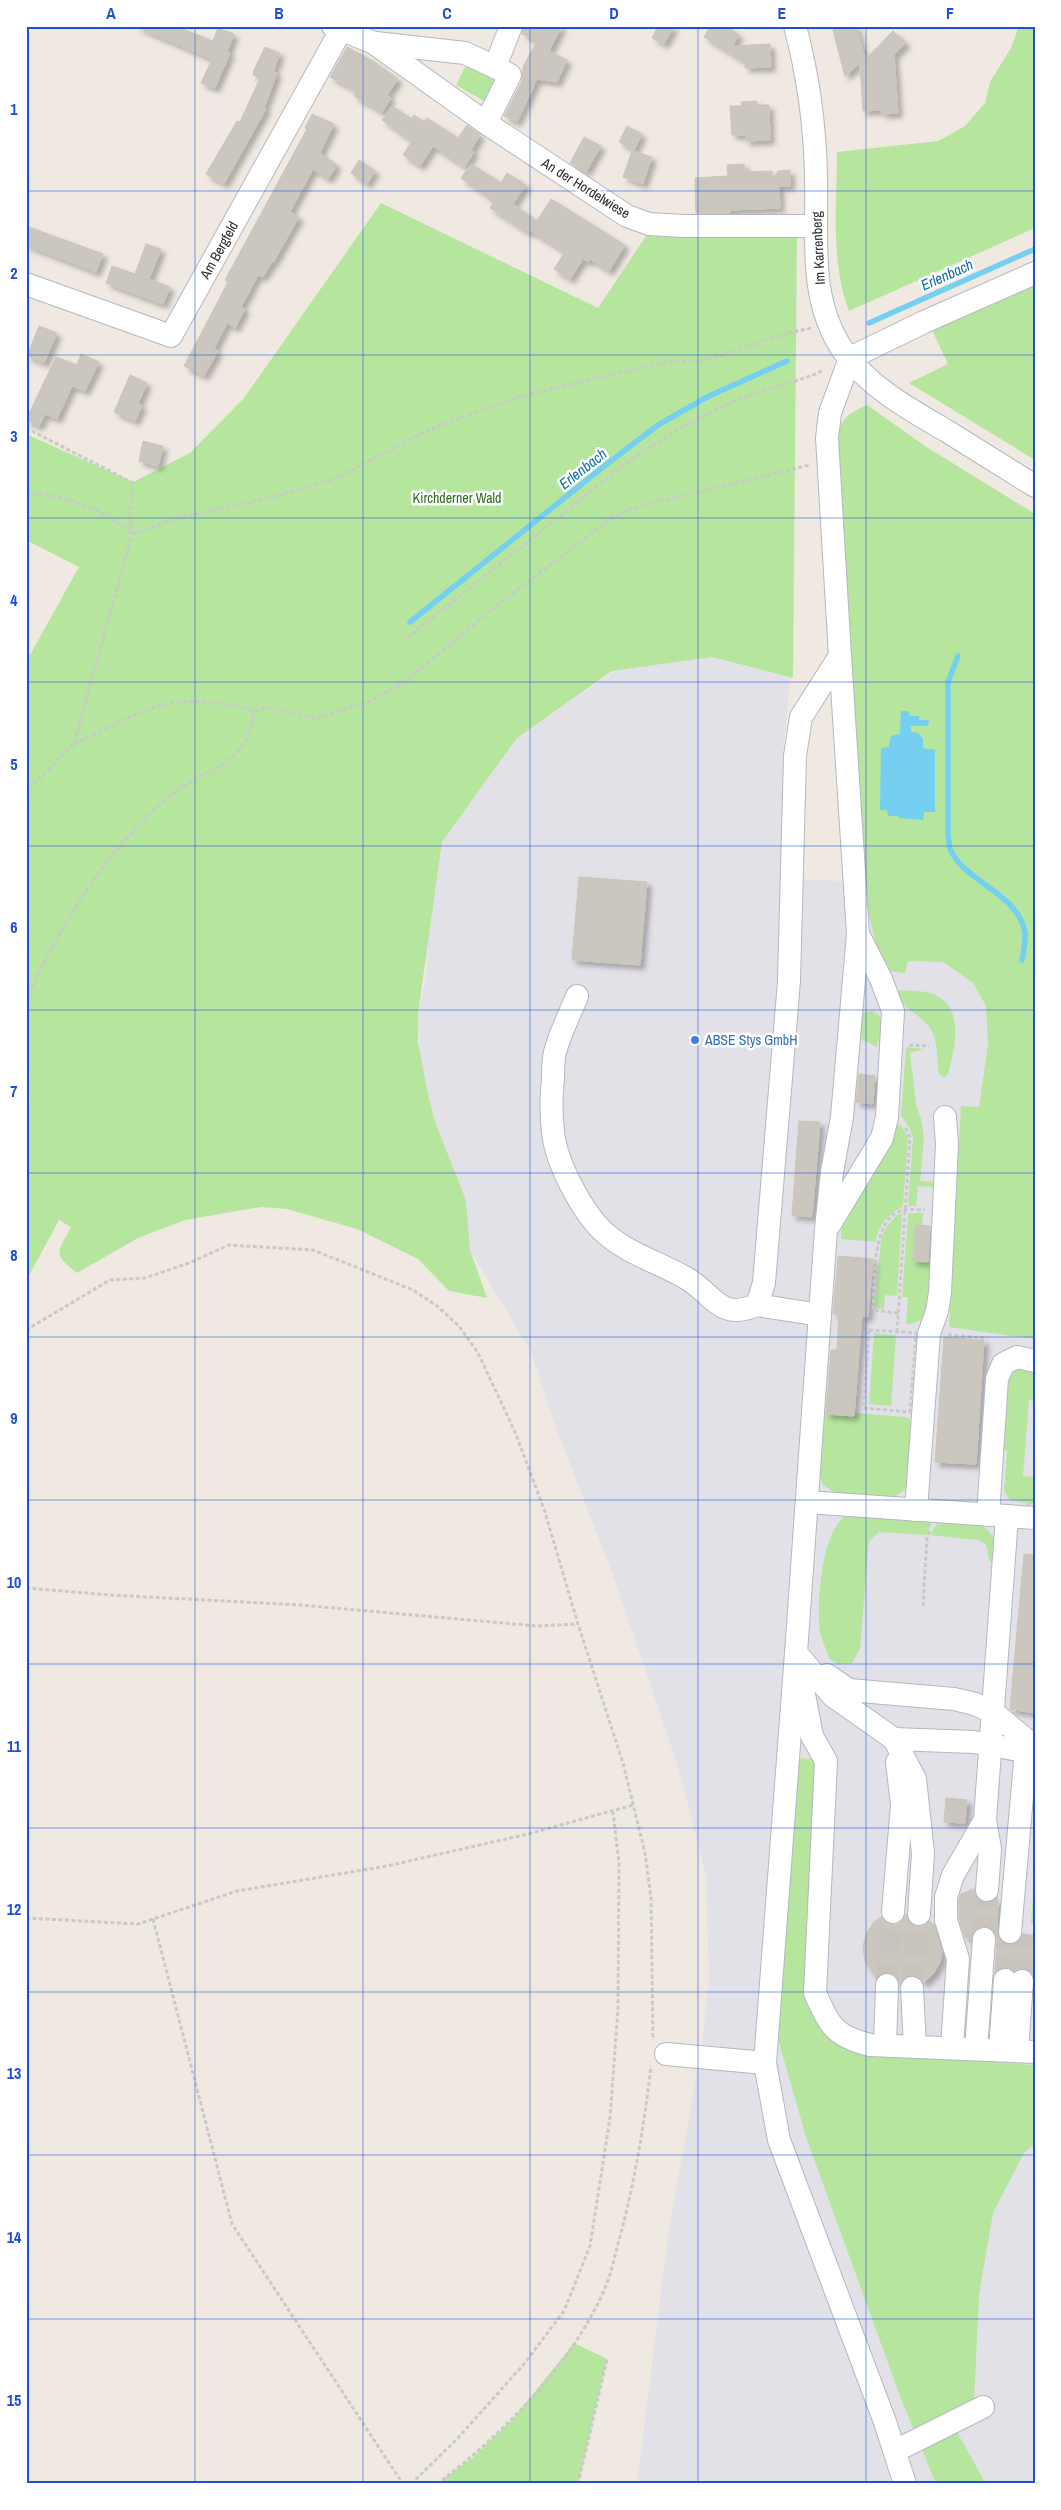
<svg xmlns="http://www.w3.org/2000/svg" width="1061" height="2510" font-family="'Archivo Narrow',sans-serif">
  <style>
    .industrial { fill: #e3e1e8 }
    .green { fill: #b6e59e }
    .water { fill: #75cff0 }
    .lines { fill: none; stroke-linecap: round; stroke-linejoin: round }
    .stream { stroke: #75cff0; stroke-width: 5.5 }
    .building { fill: #cbc7bf; stroke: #cbc5ba; filter: url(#shadow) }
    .minor-tunnel { stroke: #c8c4bd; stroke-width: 22; stroke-dasharray: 22 11; stroke-linecap: butt }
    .minor-casing { stroke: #b4b7c1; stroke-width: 24 }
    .path { stroke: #c9c9c9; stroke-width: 3; stroke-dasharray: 4 2.5; stroke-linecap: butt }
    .minor { stroke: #fff; stroke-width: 22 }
    .grid { fill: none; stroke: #1d4ed8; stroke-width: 1; stroke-opacity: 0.55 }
    .shop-dot { fill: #3f7fe0; stroke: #fff; stroke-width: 2 }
    .labels { text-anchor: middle; stroke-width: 5; stroke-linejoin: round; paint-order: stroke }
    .street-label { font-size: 14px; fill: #2e2e2e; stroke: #fff }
    .park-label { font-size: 14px; fill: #2c6e1b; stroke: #fff }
    .shop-label { font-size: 14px; fill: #366cbe; stroke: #fff; text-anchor: start }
    .water-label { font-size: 15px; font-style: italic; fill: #0d6fa3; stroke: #fff }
    .neatline { fill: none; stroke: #1d4ed8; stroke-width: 2 }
    .grid-label { font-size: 16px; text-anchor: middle; font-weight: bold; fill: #1d4ed8 }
  </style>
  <defs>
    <filter id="shadow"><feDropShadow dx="4.5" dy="4.5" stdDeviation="2.5" flood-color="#0004"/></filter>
  </defs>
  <rect width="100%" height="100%" fill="#efe9e1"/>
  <polygon class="industrial" points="712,657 790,678 784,743 781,879 844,881 845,905 874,906 908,961 943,962 973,983 986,1006 988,1044 979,1107 961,1107 949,1326 1035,1339 1035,2484 637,2484 668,2236 702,2043 709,1980 706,1875 679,1770 616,1583 558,1433 532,1354 470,1250 466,1199 435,1122 420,1061 418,1014 427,972 428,942 442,842 517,738 616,670"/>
  <g class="green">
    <path d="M1019 26H1035V228L849 311C830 260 837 205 837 152L938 141 965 126 985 103 990 82 1011 48Z"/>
    <polygon points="467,63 497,78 484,101 456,85"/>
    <path d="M381 203 598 308 650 230 797 232 793 678 712 657 612 671 517 738 442 842 418 1014V1042L427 1090 435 1122 466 1200 470 1250 487 1298 449 1291 418 1259 357 1229 287 1209 261 1207 185 1220 138 1238 77 1273C51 1253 58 1253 71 1227L59 1220 26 1281V662L79 567 26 540V434L133 482 190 453 244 398Z"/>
    <polygon points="1035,281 1035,460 909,383 948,364 930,326"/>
    <path d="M867 405 925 446 1035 514V1339L949 1327 961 1106 979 1107 988 1044 986 1006 973 983 943 962 908 961 905 973 889 971 877 949 864 894 835 439C841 419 848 413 867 405Z"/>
    <path d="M895 990C906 991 920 990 930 993 966 1004 955 1048 948 1074L944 1077 939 1074C937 1059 938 1035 927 1024 912 1009 906 1012 895 990Z"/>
    <polygon points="872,1011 880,1016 882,1023 881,1042 877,1041 877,1047 859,1038 862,1015 864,1012"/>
    <polygon points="906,1047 924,1049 910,1053 916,1104 921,1119 924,1138 920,1181 934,1182 934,1187 918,1186 916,1206 908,1206 913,1137 909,1127 901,1116"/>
    <path d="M900 1124 908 1137 903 1206C890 1213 877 1226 876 1242L841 1239 842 1224 868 1184 894 1139 897 1125Z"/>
    <path d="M908 1213H923L922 1225H915L913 1261 933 1262C931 1284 936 1324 906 1324L908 1297H902Z"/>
    <polygon points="898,1214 902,1214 897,1296 885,1295 884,1309 875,1308 881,1238 887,1226"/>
    <polygon points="874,1333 896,1335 891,1406 869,1404"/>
    <polygon points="1017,1368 1035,1368 1035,1401 1029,1400 1023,1476 1035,1477 1035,1502 1027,1507 1026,1503 1010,1500 1004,1491 1007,1451 1002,1451 1007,1382"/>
    <polygon points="855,1413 905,1417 910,1419 912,1424 909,1479 905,1489 899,1494 890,1498 837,1494 823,1485 820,1477 823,1414 854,1416"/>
    <path d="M848 1513 933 1521 926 1535 879 1532 869 1541 860 1649 852 1663 838 1664 830 1659C825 1647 819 1635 819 1622 818 1592 822 1531 848 1513Z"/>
    <path d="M938 1522C981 1524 990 1516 1001 1563L990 1562 986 1544 978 1540 930 1535Z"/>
    <polygon points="801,1758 812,1759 817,1764 807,1973 841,2045 855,2052 1035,2065 1035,2144 1024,2153 993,2213 979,2295 974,2402 957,2432 986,2484 936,2484 900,2396 806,2137 778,2039 797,1762"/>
    <polygon points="1035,1863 1035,1924 1031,1924"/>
    <polygon points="574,2343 607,2359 578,2484 437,2484 471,2459 513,2419"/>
  </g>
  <polygon class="water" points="901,711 908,711 910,716 919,716 919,720 929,720 928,726 911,726 911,732 918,733 923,739 923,748 935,750 935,812 924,812 923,820 900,818 897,816 888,816 887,810 880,810 881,748 889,747 890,739 893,735 900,734"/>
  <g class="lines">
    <g class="stream">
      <polyline points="869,323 1035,249"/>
      <polyline points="410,622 603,467 658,425 709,396 787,361"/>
      <path d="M958 656 948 682V836C949 840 949 847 951 851 967 883 1019 894 1025 933 1026 941 1023 952 1022 960"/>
    </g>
  </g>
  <g class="building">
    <polygon points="135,26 175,26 213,41 218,28 234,34 227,52 230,53 215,88 201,83 212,59"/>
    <polygon points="524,26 562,26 549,51 567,60 557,82 537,79 517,122 504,116 522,81 523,67 537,41 522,34"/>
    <polygon points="658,26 674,26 664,44 652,38"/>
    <polygon points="710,26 726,26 739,35 732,46 770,44 771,67 745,68 745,62 704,37"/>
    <polygon points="849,26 856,26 865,59 845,76 833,30"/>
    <polygon points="893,31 906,43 894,55 898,113 882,114 881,110 863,111 860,65"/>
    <polygon points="265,47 280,53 273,72 277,73 264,108 266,109 224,184 206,174 237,121 240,122 260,78 253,75 254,70"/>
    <polygon points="347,47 373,61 398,79 387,95 391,98 382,112 354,96 357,91 330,77"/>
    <polygon points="757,101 757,105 769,105 770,140 746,141 746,135 732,135 730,106 742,106 741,102"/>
    <polygon points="392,106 412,119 414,115 424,122 427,118 458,138 467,125 480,135 471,150 474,152 465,167 433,146 420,166 403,155 412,141 382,120"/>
    <polygon points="312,114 334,124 320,153 337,165 328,179 313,169 290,212 299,217 273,263 272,262 263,277 258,275 241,307 245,309 235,328 227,323 214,349 218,351 204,376 184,366 228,282 225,280 307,129 305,128"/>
    <polygon points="627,126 642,134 634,150 619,142"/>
    <polygon points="584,137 601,146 586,172 570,163"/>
    <polygon points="632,151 652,157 643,184 623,177"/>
    <polygon points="359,160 375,171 367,184 351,173"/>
    <polygon points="471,164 501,183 507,173 526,185 513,204 537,221 551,199 625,245 609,271 590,259 588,262 583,259 570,279 554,269 565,252 531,231 536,223 529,233 490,208 493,203 489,200 491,198 461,178"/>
    <polygon points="744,164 745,172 772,171 772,181 778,171 790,170 790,186 779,186 780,208 730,210 730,213 696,213 695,178 728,176 727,165"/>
    <polygon points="26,226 103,254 96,272 26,245"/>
    <polygon points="146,244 161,249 149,279 170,287 163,304 106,283 112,266 135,274"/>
    <polygon points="39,326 57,333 44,363 27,356"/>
    <polygon points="81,354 99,362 85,391 72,386 57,419 45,414 39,426 26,420 56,357 77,365"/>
    <polygon points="130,375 147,383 138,404 142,406 135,421 114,412"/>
    <polygon points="143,441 163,446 158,466 139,461"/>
    <polygon points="579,877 647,882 640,965 572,960"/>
    <polygon points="859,1074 875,1076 873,1104 856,1102"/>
    <polygon points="799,1121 820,1122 812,1217 792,1215"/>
    <polygon points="915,1225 930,1226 928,1262 913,1261"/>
    <polygon points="838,1256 873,1259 868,1317 862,1316 854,1416 826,1414 831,1350 837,1350 839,1314 833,1314"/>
    <polygon points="944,1337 984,1340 976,1464 935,1462"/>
    <polygon points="1024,1554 1035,1555 1035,1713 1010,1709"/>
    <polygon points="946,1798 967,1800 965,1823 944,1822"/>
    <polygon points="974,1889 975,1896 980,1901 987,1903 998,1899 997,1931 1002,1942 1015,1944 1021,1939 1023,1933 1035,1940 1033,1975 1022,1968 1014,1971 1005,1967 995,1972 997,1939 991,1928 979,1927 973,1932 971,1939 965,1937 959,1918 959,1899 961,1894"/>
    <polygon points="906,1914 912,1925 924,1926 930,1921 934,1925 942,1952 940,1962 934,1973 924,1983 918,1977 912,1975 904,1977 900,1984 894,1974 888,1972 881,1973 876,1978 865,1961 863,1947 866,1934 874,1922 881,1917 885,1922 892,1925 899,1924"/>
  </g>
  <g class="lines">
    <g class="minor-tunnel">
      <polyline points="984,1939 987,1890"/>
      <polyline points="1005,1980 1010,1932"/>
      <polyline points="1022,1981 1025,1934"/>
      <polyline points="887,1985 893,1912"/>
      <polyline points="912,1988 919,1914"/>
    </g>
    <defs>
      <g id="minor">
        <polyline points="333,26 374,43 486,123 627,216 649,224 683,226 815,226"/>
        <path d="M795 26C808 75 815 125 816 176 818 235 807 299 844 352 869 387 909 409 945 430 975 449 1005 467 1035 486"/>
        <polyline points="376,43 465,53 495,67 511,26"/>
        <polyline points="486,123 510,75 495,67"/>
        <polyline points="26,284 171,336 341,30"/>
        <polyline points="840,656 858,934 842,1117 832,1172 826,1229 796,1653 833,1696 894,1739 915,1779 923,1853 919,1914"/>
        <path d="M577 996C570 1014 560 1033 555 1052 553 1060 553 1070 553 1079 551 1096 551 1114 553 1132 556 1163 583 1214 606 1234 629 1254 660 1263 686 1278 715 1295 719 1321 757 1305L764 1283 789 981 795 756 801 717 840 656 827 438 830 413 850 358 924 322 1035 273"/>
        <polyline points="830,1224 882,1138 887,1117 893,1011 881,979 858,934"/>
        <polyline points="757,1305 820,1315"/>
        <polyline points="807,1502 1035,1518"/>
        <polyline points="916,1510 929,1334 937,1311 940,1293 947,1144 945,1117"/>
        <polyline points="988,1515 997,1379 1003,1364 1017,1357 1035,1361"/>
        <polyline points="796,1653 765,2063 779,2140 885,2422 905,2484"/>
        <polyline points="827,1675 849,1690 954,1699 975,1704 994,1713 1035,1747"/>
        <path d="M802 1684 812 1736 826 1761 815 1993C830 2026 834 2036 870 2045L1035 2052"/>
        <polyline points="894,1739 974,1742 1035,1753"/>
        <polyline points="985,1820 990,1849 987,1890"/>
        <polyline points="893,1912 902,1805 897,1762"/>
        <polyline points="1010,1932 1026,1751"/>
        <polyline points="912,1988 915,2046"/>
        <polyline points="885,2045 887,1985"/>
        <polyline points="952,2047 958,1959 946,1920 946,1897 953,1875 985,1820 1007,1516"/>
        <polyline points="976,2049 984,1939"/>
        <polyline points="1000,2050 1005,1980"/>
        <polyline points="1017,2051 1022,1981"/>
        <polyline points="666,2054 765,2063"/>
        <polyline points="895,2451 983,2407"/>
      </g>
    </defs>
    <use href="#minor" class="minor-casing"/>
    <g class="path">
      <polyline points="26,428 133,483 130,515 132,534 74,744 26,792"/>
      <path d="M26 492C63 496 105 508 132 534L178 518 264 499 332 480 431 429 522 396 666 362H696L723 355 784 334 811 328"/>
      <path d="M407 638 625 464C666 435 707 411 754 394 777 385 802 381 824 370"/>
      <path d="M75 744C107 728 142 707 178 702 198 699 234 705 254 711"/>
      <path d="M26 999C60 926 105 852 167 798 205 766 246 771 254 711L267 707 314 718 369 702 405 682 495 607 613 517 631 509 664 500 810 465"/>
      <polyline points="909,1045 929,1046"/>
      <path d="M898 1313 873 1310C875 1284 871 1224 898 1212 906 1208 916 1210 925 1210"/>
      <polyline points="26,1330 110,1280 145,1278 189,1263 229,1245 313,1250 413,1290 437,1306 459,1326 478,1353 515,1432 544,1509 578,1624 623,1763 645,1853 651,1898 653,2040"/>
      <polygon points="869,1330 916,1333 910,1412 863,1408"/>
      <polyline points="897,1332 910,1137 905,1127"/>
      <polyline points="948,1335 988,1338"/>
      <polyline points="26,1588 110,1595 300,1605 537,1626 578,1624"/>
      <polyline points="923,1606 927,1537 930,1530"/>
      <polyline points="26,1918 138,1924 237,1891 387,1866 528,1834 633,1805"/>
      <polyline points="153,1919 232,2224 403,2484"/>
      <polyline points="411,2484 458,2438 524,2364 564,2311 590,2246 610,2118 618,2009 619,1863 613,1812"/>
      <path d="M437 2484C503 2434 572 2365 605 2288 611 2274 614 2259 618 2244 634 2186 644 2126 651 2066"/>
      <polyline points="578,2484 607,2359"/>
    </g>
    <use href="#minor" class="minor"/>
  </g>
  <path class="grid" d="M195 26V2484M363 26V2484M530 26V2484M698 26V2484M866 26V2484M26 191H1035M26 355H1035M26 518H1035M26 682H1035M26 846H1035M26 1010H1035M26 1173H1035M26 1337H1035M26 1500H1035M26 1664H1035M26 1828H1035M26 1992H1035M26 2155H1035M26 2319H1035"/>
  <circle class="shop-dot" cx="695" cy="1040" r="5"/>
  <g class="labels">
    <g class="street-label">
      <text transform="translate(586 188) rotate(32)" y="5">An der Hordelwiese</text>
      <text transform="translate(818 248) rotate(-93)" y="5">Im Karrenberg</text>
      <text transform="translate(219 250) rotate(-61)" y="5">Am Bergfeld</text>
    </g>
    <g class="park-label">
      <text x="457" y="503">Kirchderner Wald</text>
    </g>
    <g class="shop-label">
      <text x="705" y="1045">ABSE Stys GmbH</text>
    </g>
    <g class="water-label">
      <text transform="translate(947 275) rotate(-24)" y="5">Erlenbach</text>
      <text transform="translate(583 469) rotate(-38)" y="5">Erlenbach</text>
    </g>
  </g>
  <rect width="1061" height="2510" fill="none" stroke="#ffffff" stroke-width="55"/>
  <rect x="28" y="28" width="1006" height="2454" class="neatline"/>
  <g class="grid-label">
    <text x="111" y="19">A</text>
    <text x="279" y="19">B</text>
    <text x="447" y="19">C</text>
    <text x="614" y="19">D</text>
    <text x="782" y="19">E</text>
    <text x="950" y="19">F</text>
    <text x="14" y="115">1</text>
    <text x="14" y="279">2</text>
    <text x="14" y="442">3</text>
    <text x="14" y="606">4</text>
    <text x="14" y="770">5</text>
    <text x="14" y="933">6</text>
    <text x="14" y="1097">7</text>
    <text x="14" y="1261">8</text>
    <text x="14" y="1424">9</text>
    <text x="14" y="1588">10</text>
    <text x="14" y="1752">11</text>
    <text x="14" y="1915">12</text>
    <text x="14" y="2079">13</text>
    <text x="14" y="2243">14</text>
    <text x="14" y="2406">15</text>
  </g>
</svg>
